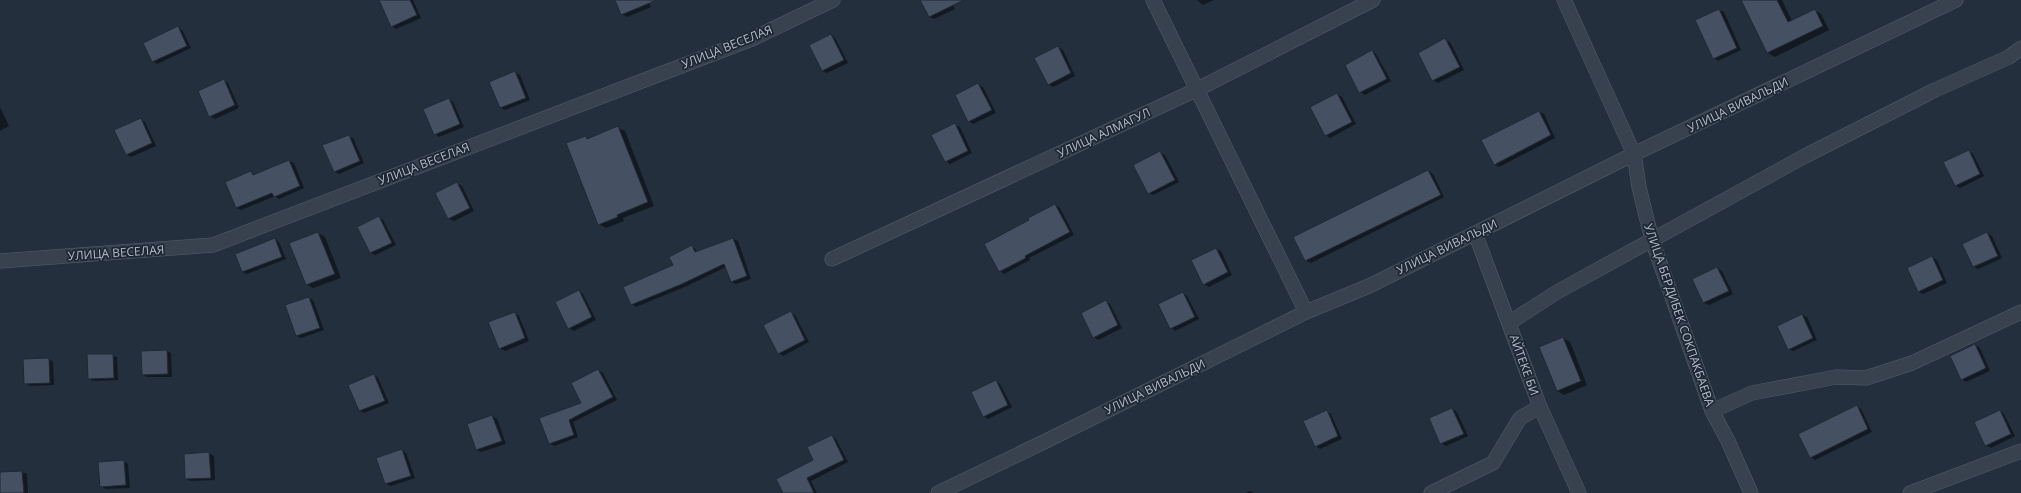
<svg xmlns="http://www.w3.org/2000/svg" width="2021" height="493" font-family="'Open Sans',sans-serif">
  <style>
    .shadow { fill: #0007 }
    .building { fill: #455162; stroke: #1f2835 }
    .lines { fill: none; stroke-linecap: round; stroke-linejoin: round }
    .street-casing { stroke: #565f6c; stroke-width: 15 }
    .street { stroke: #38414e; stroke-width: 14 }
    .labels { text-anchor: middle; stroke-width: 3.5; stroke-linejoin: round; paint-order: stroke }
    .street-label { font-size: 12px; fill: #b4bcc9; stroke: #1d2633 }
  </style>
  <rect width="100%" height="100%" fill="#242f3e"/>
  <g class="shadow">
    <polygon points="385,0 413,0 421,18 396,29 392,26"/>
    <polygon points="616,0 648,0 651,7 627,17 622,14"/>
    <polygon points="922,0 950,0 955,9 934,19 930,17"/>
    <polygon points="1197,0 1214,0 1203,5"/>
    <polygon points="1742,0 1782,0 1792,21 1814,10 1821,14 1829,30 1775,57 1768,53"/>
    <polygon points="1719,10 1724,12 1741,50 1718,61 1714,58"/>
    <polygon points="178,28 182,30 191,48 157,64 153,61"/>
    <polygon points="831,35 835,38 848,63 827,73 822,71"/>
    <polygon points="1445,40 1450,42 1464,70 1438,83 1433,80"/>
    <polygon points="1058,47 1063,50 1075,76 1053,87 1048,84"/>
    <polygon points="1372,51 1376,54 1391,81 1365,95 1360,92"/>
    <polygon points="515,72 520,75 530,100 505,110 501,108"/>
    <polygon points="224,81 228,83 239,108 215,119 210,116"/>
    <polygon points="978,85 983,87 996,113 973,124 969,121"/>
    <polygon points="1337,94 1342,97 1356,124 1330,138 1325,135"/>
    <polygon points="449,99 453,102 464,127 439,137 435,134"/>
    <polygon points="0,107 9,126 0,131"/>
    <polygon points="1539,112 1544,114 1555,138 1499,167 1494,164"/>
    <polygon points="140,119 145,122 156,146 131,157 127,155 116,130"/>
    <polygon points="955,125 960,127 972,153 950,164 946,161"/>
    <polygon points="618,128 625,131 654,206 623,218 624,221 606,228 599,224 586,137 589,139"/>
    <polygon points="348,136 353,138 364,163 339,174 334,171"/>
    <polygon points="1969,151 1973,154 1984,176 1960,188 1955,185"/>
    <polygon points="1160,152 1165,155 1179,182 1153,195 1149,193"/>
    <polygon points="289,161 294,163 304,188 279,199 275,196 241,210 237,208 251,172 255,175"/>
    <polygon points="1428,171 1433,174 1444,197 1311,263 1306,261 1294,237"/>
    <polygon points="457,183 462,186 474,211 454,221 449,219 437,193"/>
    <polygon points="1055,205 1060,208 1074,235 1029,258 1030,260 1004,274 1000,271 1030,221"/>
    <polygon points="379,217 383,220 396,245 375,255 371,253"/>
    <polygon points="318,233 325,237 341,278 313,288 306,284 290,243"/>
    <polygon points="1987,233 1992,236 2002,258 1978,269 1974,267 1963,244"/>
    <polygon points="275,239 279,242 286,259 247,274 242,272"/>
    <polygon points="733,239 738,241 751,279 736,284 731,282 726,267 687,286 636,307 632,304 674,266 692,246 698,252"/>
    <polygon points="1216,249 1221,251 1232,275 1209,287 1204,284"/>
    <polygon points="1932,257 1937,260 1947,283 1923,294 1919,292"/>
    <polygon points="1717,268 1722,271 1733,294 1709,305 1704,303 1693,280"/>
    <polygon points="579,291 583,294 596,320 574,331 569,328"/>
    <polygon points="1183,293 1187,296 1199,319 1175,331 1171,328"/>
    <polygon points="309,298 313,300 324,330 301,338 297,336 286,306"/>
    <polygon points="1106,302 1110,304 1122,328 1098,340 1094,337"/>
    <polygon points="514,313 519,316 529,341 505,351 500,348"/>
    <polygon points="791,313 795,315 809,342 783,356 779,353"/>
    <polygon points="1802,315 1807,317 1817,340 1793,351 1789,349"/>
    <polygon points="1563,338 1570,342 1587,385 1564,395 1557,391"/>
    <polygon points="1975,345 1980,348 1990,371 1966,382 1962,379"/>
    <polygon points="167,351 171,353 172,377 147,377 143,375"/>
    <polygon points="112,355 117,357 118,380 93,381 89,378"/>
    <polygon points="49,359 53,362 54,385 30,386 25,383"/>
    <polygon points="598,370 603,373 617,400 573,422 578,437 554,446 549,443 583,404"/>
    <polygon points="374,375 378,378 389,403 364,413 360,411 349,385"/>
    <polygon points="996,381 1000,384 1012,407 988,419 984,416"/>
    <polygon points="1857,407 1861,409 1872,432 1815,460 1811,457"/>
    <polygon points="1452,409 1457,412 1468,436 1446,446 1441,443"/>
    <polygon points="2000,411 2004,414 2015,436 1991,448 1986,445"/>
    <polygon points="1327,412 1331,414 1342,439 1320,449 1316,446"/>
    <polygon points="492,416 497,419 506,444 481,452 477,450"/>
    <polygon points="832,436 836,439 848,462 811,481 817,493 784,493 814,461"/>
    <polygon points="402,451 406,453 415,478 391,486 386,484 377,459"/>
    <polygon points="209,453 214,456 215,480 191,481 186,479"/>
    <polygon points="124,461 128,464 130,488 106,489 101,486"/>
    <polygon points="22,472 27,474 28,493 0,493 0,473"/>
    <polygon points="1250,491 1254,493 1245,493"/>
  </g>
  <g class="building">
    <polygon points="379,0 410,0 417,15 391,27"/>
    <polygon points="615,0 657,0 621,15"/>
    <polygon points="920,0 964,0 929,17"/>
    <polygon points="1741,0 1777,0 1788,22 1815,9 1823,26 1767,53"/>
    <polygon points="1719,9 1737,48 1713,59 1695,20"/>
    <polygon points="178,26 187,46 152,62 143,43"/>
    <polygon points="831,34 844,60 822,71 809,45"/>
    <polygon points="1445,38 1460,67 1432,81 1418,53"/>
    <polygon points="1058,46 1071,73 1048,85 1034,58"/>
    <polygon points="1372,50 1387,79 1359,93 1345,65"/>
    <polygon points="515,71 526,98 500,108 489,82"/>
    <polygon points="224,79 235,105 209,117 198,91"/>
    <polygon points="978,83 992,110 968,122 955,95"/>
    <polygon points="1337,93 1352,122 1325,136 1310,107"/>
    <polygon points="449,98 460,124 434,135 423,109"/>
    <polygon points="1539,111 1551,135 1494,165 1481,140"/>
    <polygon points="141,118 152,143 126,155 114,130"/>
    <polygon points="955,123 968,151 945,162 931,135"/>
    <polygon points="618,126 648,202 617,215 618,217 598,225 566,143 586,136 587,139"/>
    <polygon points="349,135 360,161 334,172 322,145"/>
    <polygon points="1969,150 1980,174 1955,186 1943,162"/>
    <polygon points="1160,151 1175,180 1148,194 1133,165"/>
    <polygon points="289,160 300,186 274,197 272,193 236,208 225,182 251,171 253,175"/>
    <polygon points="1428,170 1441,195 1305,261 1293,237"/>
    <polygon points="457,182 470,208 448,219 435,193"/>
    <polygon points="1055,204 1070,232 1025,256 1026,258 999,272 984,244 1029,220 1028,218"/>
    <polygon points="379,216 392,243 370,253 357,227"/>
    <polygon points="318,232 335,274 306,285 289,243"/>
    <polygon points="1987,232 1998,256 1973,267 1962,244"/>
    <polygon points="275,238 282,257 242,272 235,254"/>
    <polygon points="733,238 747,276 731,282 724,264 682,284 631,305 623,287 673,265 669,257 692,245 695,252"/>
    <polygon points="1216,248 1228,272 1203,285 1191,260"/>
    <polygon points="1932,256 1943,280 1918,292 1907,268"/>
    <polygon points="1717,267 1729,291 1703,303 1692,279"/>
    <polygon points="579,290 592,317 568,329 555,302"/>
    <polygon points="1183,292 1195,317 1170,329 1158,304"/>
    <polygon points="309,297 320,328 296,336 285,305"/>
    <polygon points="1106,300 1118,325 1093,338 1081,313"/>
    <polygon points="791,311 805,340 778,354 763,325"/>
    <polygon points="515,312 525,338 499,349 488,322"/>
    <polygon points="1802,314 1813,338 1788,350 1777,326"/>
    <polygon points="1563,337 1581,381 1557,391 1539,347"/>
    <polygon points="1975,344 1986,368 1961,380 1950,356"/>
    <polygon points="167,350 168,374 142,375 141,351"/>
    <polygon points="87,354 113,354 114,378 88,379"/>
    <polygon points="49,358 50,383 24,384 23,359"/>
    <polygon points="598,369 613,397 569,420 574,435 549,444 539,418 581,403 571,383"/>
    <polygon points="374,374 385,401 359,411 348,385"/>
    <polygon points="996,380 1008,405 983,417 971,392"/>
    <polygon points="1857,405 1868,429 1810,458 1798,434"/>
    <polygon points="1452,408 1464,434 1440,444 1429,418"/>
    <polygon points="1327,410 1338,436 1315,447 1303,421"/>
    <polygon points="2000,410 2011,434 1985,446 1974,422"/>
    <polygon points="492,415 502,441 476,450 467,424"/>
    <polygon points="832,435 844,460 807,478 814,493 783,493 776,479 813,460 807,447"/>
    <polygon points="402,449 411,476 385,484 376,458"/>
    <polygon points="209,452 211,478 185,479 184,454"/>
    <polygon points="124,460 126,485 100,487 98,462"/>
    <polygon points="22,471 24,493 0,493 0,472"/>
  </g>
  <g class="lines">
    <defs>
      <g id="street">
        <polyline points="1153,0 1306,312"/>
        <polyline points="1564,0 1634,154 1639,187 1652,240 1712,411 1728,441 1751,493"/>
        <polyline points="1475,233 1540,407 1579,493"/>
        <polyline points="832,259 1198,89 1373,0"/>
        <polyline points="0,261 213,245 752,39 833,0"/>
        <polyline points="1509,323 1557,292 1805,156 1935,90 2009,57 2021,48"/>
        <polyline points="1712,411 1752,393 1836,377 1866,378 1912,363 2021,312"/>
        <polyline points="938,493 1046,441 1306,312 1369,286 1634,154 1956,0"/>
        <polyline points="1431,493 1493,463 1520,418 1540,407"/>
        <polyline points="1910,493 2021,451"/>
      </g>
    </defs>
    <use href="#street" class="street-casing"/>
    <use href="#street" class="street"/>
  </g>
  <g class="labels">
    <g class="street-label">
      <text transform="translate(727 47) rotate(-22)" y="4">УЛИЦА ВЕСЕЛАЯ</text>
      <text transform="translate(1738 105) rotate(-26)" y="4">УЛИЦА ВИВАЛЬДИ</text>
      <text transform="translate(1104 133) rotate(-25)" y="4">УЛИЦА АЛМАГУЛ</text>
      <text transform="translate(424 164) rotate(-21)" y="4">УЛИЦА ВЕСЕЛАЯ</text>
      <text transform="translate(1447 247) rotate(-26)" y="4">УЛИЦА ВИВАЛЬДИ</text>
      <text transform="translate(116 253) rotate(-4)" y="4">УЛИЦА ВЕСЕЛАЯ</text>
      <text transform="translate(1679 315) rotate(71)" y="4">УЛИЦА БЕРДИБЕК СОКПАКБАЕВА</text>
      <text transform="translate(1524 365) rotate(70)" y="4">АЙТЕКЕ БИ</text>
      <text transform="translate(1155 387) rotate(-26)" y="4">УЛИЦА ВИВАЛЬДИ</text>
    </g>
  </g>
</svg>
